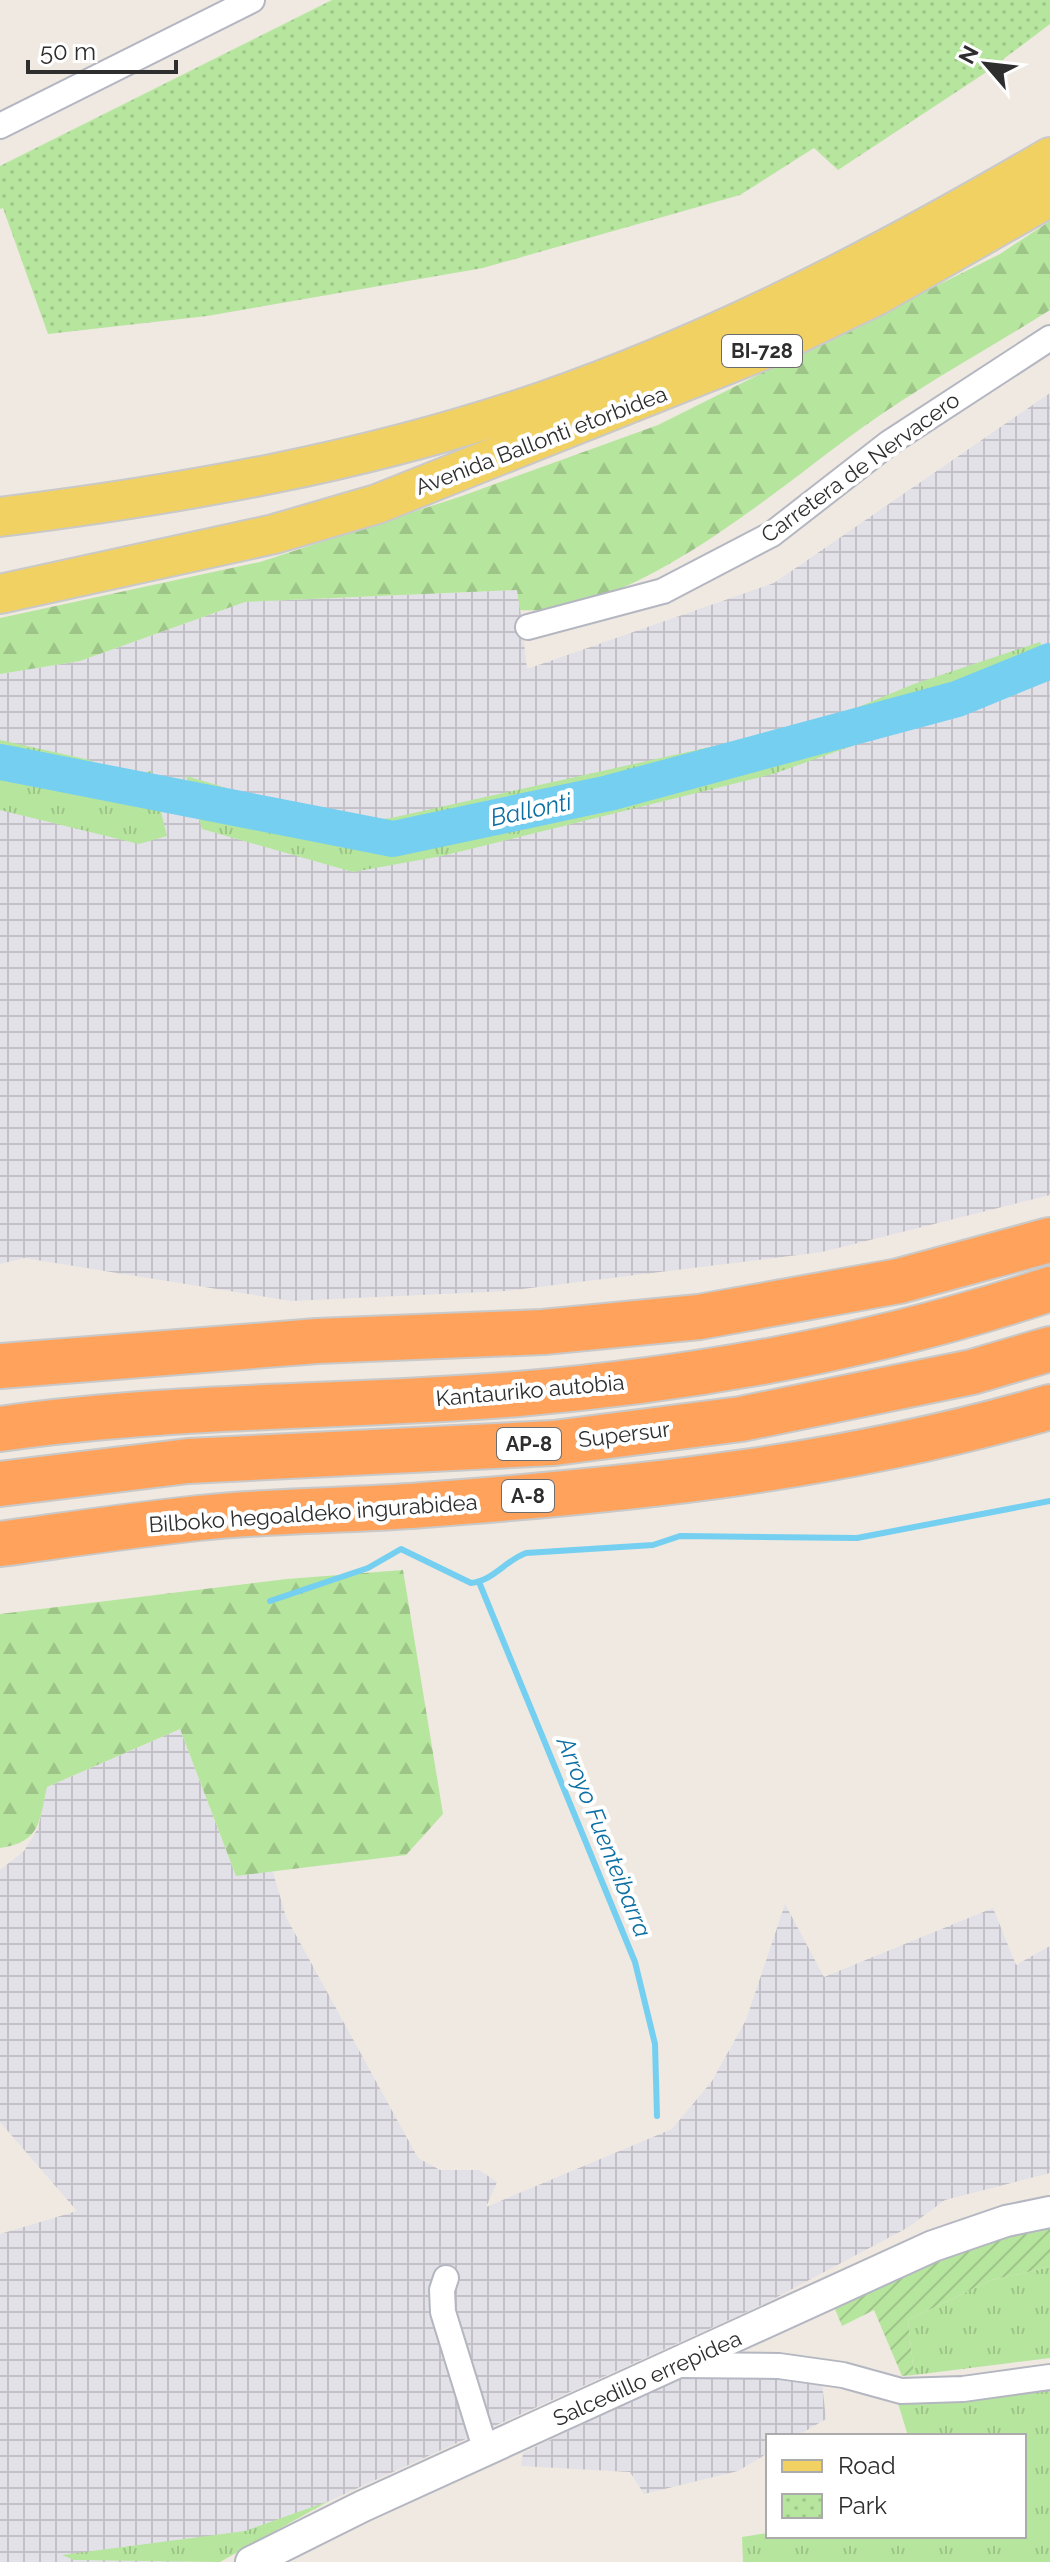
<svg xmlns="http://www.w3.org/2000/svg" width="1050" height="2562" font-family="Raleway,sans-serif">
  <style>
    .industrial { fill: url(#industrial-grid) }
    .grass { fill: url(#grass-tufts) }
    .forest { fill: url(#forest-firs) }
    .park { fill: url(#park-dots) }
    .garden { fill: url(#garden-furrows) }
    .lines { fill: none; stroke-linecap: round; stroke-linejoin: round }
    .stream { stroke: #75cff0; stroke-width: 6 }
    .river { stroke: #75cff0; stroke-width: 36 }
    .minor-casing { stroke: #b4b7c1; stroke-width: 28 }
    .tertiary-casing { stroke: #b4b7c1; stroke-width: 34 }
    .primary-casing { stroke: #c9c9c9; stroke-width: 42 }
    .motorway-casing { stroke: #c9c9c9; stroke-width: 48 }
    .minor { stroke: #fff; stroke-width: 24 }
    .tertiary { stroke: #fff; stroke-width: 30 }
    .primary { stroke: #f2d163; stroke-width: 38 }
    .motorway { stroke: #ffa35c; stroke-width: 44 }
    .labels { text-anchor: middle; stroke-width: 8; stroke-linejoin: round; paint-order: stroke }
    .shield { fill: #fff; stroke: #6d6d6d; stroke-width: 2 }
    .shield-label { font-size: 20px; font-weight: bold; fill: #2e2e2e }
    .street-label { font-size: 22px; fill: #2e2e2e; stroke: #fff }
    .water-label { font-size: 24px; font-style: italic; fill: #0d6fa3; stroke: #fff }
  </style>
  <defs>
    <pattern id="industrial-grid" width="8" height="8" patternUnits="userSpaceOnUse" patternTransform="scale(2)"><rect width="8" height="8" fill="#e3e1e8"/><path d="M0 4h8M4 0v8" fill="none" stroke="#c3c1c7"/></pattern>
    <pattern id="grass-tufts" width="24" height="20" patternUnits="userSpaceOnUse" patternTransform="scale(2)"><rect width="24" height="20" fill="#b6e59e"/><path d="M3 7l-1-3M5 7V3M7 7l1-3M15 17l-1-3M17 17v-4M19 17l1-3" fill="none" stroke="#9dc588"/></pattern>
    <pattern id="forest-firs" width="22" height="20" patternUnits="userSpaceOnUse" patternTransform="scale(2)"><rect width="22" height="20" fill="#b6e59e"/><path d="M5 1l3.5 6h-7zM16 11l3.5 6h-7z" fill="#9dc588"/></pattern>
    <pattern id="park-dots" width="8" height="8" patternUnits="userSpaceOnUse" patternTransform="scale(2)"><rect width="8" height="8" fill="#b6e59e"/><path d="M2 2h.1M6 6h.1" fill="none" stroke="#9dc588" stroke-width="1.8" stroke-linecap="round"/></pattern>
    <pattern id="garden-furrows" width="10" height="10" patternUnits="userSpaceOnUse" patternTransform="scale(2)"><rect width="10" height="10" fill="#b6e59e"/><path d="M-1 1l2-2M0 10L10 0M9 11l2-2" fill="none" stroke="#9dc588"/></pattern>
  </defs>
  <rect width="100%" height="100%" fill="#efe9e1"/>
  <g class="industrial">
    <polygon points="1050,393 1050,1195 822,1252 506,1291 291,1301 24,1258 0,1264 0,674 80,661 245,602 518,590 527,669 774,583"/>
    <polygon points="180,1729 236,1876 272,1869 286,1917 418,2158 440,2170 479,2170 497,2182 486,2207 672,2129 712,2081 746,2020 785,1904 824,1977 993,1908 1016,1965 1050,1946 1050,2173 945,2200 907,2228 764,2304 329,2501 182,2562 0,2562 0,2234 77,2211 0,2122 0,1870 24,1851 38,1828 47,1787"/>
    <polygon points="821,2374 826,2419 797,2436 768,2436 768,2453 738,2471 644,2494 630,2472 521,2466 523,2453 685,2375"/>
  </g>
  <g class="grass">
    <path d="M1040 642 1050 664V676L773 774 442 856 353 872 202 829 186 776C248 793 327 826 391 818L822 722 914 684Z"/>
    <polygon points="0,740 90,760 118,779 151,771 167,836 139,844 0,810"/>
    <polygon points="1050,2267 1050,2358 914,2375 908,2320 991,2280"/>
    <polygon points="1050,2388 1050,2562 743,2562 742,2537 768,2533 768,2536 1024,2536 1024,2436 908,2436 897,2400"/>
    <polygon points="329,2501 220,2562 74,2560 62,2555 245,2531"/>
  </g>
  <g class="forest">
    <path d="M1050 221V310C988 349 923 384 863 427 776 489 632 618 520 610L517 590 245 602 80 661 0 674V618L260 562 462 496 658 425 1000 254Z"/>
    <path d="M403 1570 443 1814 406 1855 236 1876 180 1729 47 1787C39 1822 41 1842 0 1848V1614L287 1579Z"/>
  </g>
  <polygon class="park" points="332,0 1050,0 1050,24 985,73 838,170 814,148 740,195 483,268 207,316 48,334 3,208 0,209 0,166"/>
  <path class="garden" d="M1050 2228V2267L991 2280 908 2320 914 2375 902 2376 874 2310 842 2326 835 2309C905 2276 973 2241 1050 2228Z"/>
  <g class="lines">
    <g class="stream">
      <polyline points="479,1582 635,1962 655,2044 657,2116"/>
      <path d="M270 1601 368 1568 401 1549 471 1583C493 1581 506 1560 526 1553L653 1545 680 1536 857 1538 1050 1501"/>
    </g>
    <polyline class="river" points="0,762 393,839 609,793 957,699 1050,661"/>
    <defs>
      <g id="minor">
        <polyline points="0,126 252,0"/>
        <polyline points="528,627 663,591 772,534 889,443 1050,338"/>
        <polyline points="446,2278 442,2290 443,2312 486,2451"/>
        <polyline points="677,2365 779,2366 843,2375 901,2391 963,2389 1050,2377"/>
      </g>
      <polyline id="tertiary" points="251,2562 363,2506 933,2246 1006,2221 1050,2212"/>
      <g id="primary">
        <path d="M0 517C184 494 367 462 544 401 722 339 888 252 1050 157"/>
        <polyline points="0,594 274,534 377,504 766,349 876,296 1050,197"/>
      </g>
      <g id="motorway">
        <polyline points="0,1366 317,1341 543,1332 699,1317 899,1281 1050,1240"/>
        <path d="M0 1429C172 1404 345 1408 518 1394 697 1379 879 1346 1050 1289"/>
        <polyline points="0,1484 188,1461 554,1443 741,1419 972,1372 1050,1349"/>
        <path d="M0 1544C66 1535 132 1525 199 1518 273 1510 348 1511 423 1505 640 1489 840 1468 1050 1407"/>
      </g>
    </defs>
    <use href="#minor" class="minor-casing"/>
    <use href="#tertiary" class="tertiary-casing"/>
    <use href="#primary" class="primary-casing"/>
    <use href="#motorway" class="motorway-casing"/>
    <use href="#minor" class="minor"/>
    <use href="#tertiary" class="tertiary"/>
    <use href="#primary" class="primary"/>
    <use href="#motorway" class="motorway"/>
  </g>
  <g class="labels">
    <g class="shield">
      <rect x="722" y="335" width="80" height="32" rx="6"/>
      <rect x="497" y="1428" width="64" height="32" rx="6"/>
      <rect x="502" y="1480" width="52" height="32" rx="6"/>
    </g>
    <g class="shield-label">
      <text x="762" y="358">BI-728</text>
      <text x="529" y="1451">AP-8</text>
      <text x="528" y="1503">A-8</text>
    </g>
    <g class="street-label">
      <text transform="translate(541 440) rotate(-21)" y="8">Avenida Ballonti etorbidea</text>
      <text transform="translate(860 467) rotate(-36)" y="8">Carretera de Nervacero</text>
      <text transform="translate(530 1390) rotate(-5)" y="8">Kantauriko autobia</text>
      <text transform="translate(624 1434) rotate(-7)" y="8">Supersur</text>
      <text transform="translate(313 1513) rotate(-4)" y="8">Bilboko hegoaldeko ingurabidea</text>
      <text transform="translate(647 2378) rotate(-24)" y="8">Salcedillo errepidea</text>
    </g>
    <g class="water-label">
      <text transform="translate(531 810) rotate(-12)" y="8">Ballonti</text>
      <text transform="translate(604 1837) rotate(68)" y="8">Arroyo Fuenteibarra</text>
    </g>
  </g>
  <rect x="766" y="2434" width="260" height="104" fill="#ffffff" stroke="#ababab" stroke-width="2"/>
  <rect x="782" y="2460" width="40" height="12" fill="#f2d163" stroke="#ababab" stroke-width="2"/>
  <text x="838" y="2474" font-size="24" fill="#2e2e2e">Road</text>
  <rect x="782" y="2494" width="40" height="24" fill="url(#park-dots)" stroke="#ababab" stroke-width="2"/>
  <text x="838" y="2514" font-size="24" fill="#2e2e2e">Park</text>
  <g transform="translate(986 64) rotate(298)" stroke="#ffffff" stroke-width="6" paint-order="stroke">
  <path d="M0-6L14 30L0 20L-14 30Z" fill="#2e2e2e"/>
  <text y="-12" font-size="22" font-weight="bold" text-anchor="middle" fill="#2e2e2e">N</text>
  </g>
  <path d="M28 60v12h148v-12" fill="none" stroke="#2e2e2e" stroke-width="4"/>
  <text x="40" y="60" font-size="24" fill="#2e2e2e" stroke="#ffffff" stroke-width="6" paint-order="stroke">50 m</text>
</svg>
